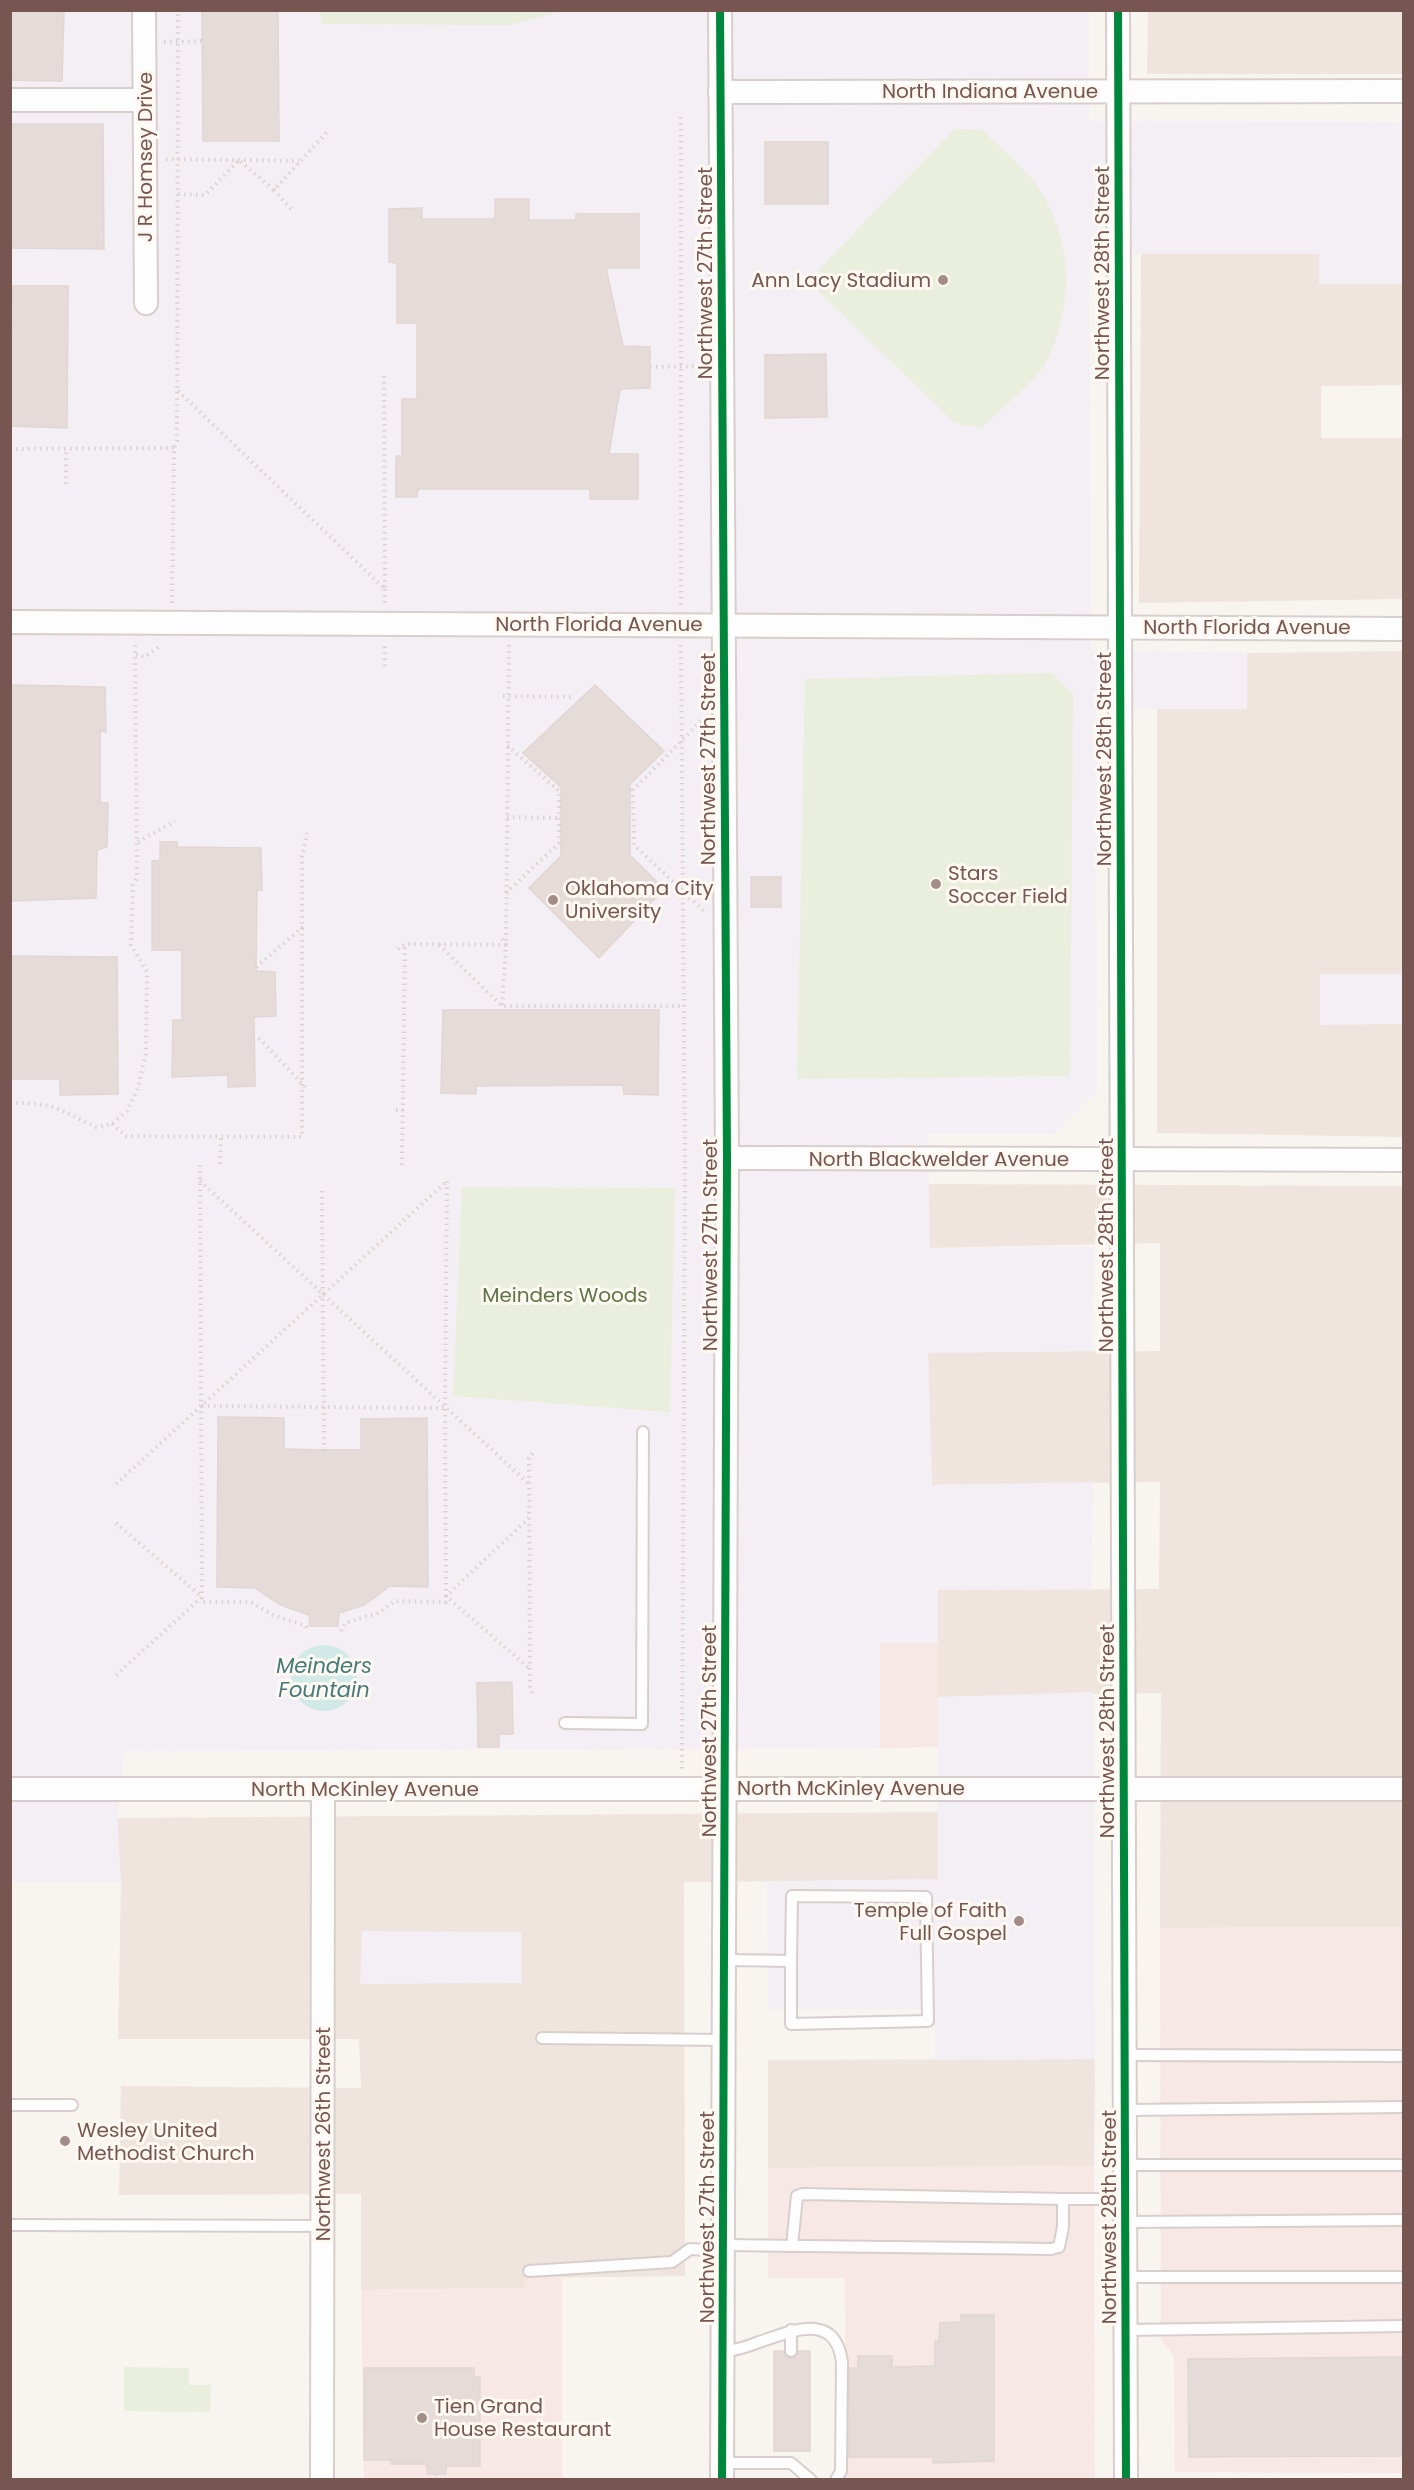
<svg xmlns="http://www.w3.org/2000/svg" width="1414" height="2490" font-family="Poppins,sans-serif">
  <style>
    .residential { fill: #f0e5de }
    .commercial { fill: #f7e8e5 }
    .education { fill: #f4eef5 }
    .green { fill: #eaeedc }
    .water { fill: #d2eae7 }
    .building { fill: #e5dbd8; stroke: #e1d6d2; stroke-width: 1.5 }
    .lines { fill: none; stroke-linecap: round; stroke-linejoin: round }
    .service-casing { stroke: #d8cfcc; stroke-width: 14 }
    .minor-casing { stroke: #d8cfcc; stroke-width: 26 }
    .path { stroke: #dbd2d0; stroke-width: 4; stroke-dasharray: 1.5 4.5; stroke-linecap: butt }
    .service { stroke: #fefdfd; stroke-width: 10 }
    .minor { stroke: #fefdfd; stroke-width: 22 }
    .cycleway-casing { stroke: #fef8f3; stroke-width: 11 }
    .cycleway { stroke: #00873e; stroke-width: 8 }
    .poi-dot { fill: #a48d88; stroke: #fef8f3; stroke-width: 2 }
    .labels { text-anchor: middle; stroke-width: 6; stroke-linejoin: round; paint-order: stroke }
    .street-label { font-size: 20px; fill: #775550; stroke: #fef8f3 }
    .poi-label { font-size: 20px; fill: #775550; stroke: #fef8f3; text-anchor: start }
    .park-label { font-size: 20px; fill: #5e7545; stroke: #fef8f3 }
    .water-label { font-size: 21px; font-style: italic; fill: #437a78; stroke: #fef8f3 }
  </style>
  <rect width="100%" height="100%" fill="#f8f4f0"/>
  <g class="residential">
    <polygon points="1148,11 1403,11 1403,74 1147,74"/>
    <polygon points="1141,254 1320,254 1319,284 1403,284 1403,385 1321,386 1321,438 1403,438 1403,599 1139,603"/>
    <polygon points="1403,651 1403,1137 1157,1133 1157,709 1247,709 1247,653"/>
    <polygon points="929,1184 1403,1186 1403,1927 1160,1928 1161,1693 938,1697 938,1590 1159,1589 1160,1482 932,1485 928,1352 1160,1351 1160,1243 929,1248"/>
    <polygon points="938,1812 938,1880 684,1882 685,2276 526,2278 525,2288 361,2290 361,2194 119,2195 121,2086 361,2088 359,2039 118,2039 121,1882 117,1818"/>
    <polygon points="1095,2059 1094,2166 768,2168 768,2060"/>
  </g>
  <g class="commercial">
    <polygon points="880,1643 938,1643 938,1747 880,1748"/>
    <polygon points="1403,1927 1403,2473 1175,2472 1174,2355 1161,2341 1160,1928"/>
    <polygon points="1094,2166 1095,2479 846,2479 845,2278 768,2278 768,2168"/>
    <polygon points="525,2278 562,2278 562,2479 364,2479 361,2290 524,2288"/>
  </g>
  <g class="education">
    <polygon points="10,11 1089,11 1089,121 1403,122 1403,284 1319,284 1319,254 1089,254 1091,650 1247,653 1247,709 1096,709 1097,1091 1054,1134 928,1134 930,1248 1094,1247 1091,1351 928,1353 932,1485 1093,1482 1091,1589 938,1590 938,1643 880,1643 880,1748 124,1751 117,1818 121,1882 11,1882"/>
    <polygon points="1320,974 1403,974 1403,1024 1320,1025"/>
    <polygon points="1093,1692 1095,2059 935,2060 935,2009 768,2009 767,1881 938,1879 938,1697"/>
    <polygon points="362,1931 521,1932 522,1983 360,1984"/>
  </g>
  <g class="green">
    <polygon points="319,11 319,10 563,11 509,25 322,24"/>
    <path d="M955 129 982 130C999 147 1020 163 1034 182 1074 235 1075 306 1045 364 1038 378 995 415 981 428L955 423 819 292 820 268Z"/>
    <polygon points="1051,673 1073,693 1070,1076 797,1079 805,679"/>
    <polygon points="462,1187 675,1188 670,1412 453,1396"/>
    <polygon points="124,2367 189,2368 189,2385 211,2385 210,2412 124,2411"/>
  </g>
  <circle class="water" cx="324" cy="1678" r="33"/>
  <g class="building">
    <polygon points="10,10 64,10 62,81 10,80"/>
    <polygon points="202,10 278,10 279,141 203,141"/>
    <polygon points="10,124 103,124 104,249 10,248"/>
    <rect x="765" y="142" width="63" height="62"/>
    <polygon points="495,199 529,199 529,220 576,220 576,214 639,214 639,268 606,268 623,346 650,347 650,388 620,389 609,454 638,454 638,499 590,499 590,489 418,489 417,497 396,497 396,456 402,456 402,399 417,399 417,323 397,323 397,263 389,262 389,209 422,208 422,219 495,219"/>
    <polygon points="12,286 68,286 67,428 10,426"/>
    <polygon points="826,354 827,417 765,418 765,355"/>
    <polygon points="10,685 105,687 106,732 100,731 100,803 108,803 107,847 97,850 96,898 10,901"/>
    <polygon points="595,685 664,751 630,784 630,855 664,889 599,958 529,888 561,856 561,787 523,753"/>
    <polygon points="160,842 177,842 177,847 261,848 262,890 257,890 256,971 275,972 276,1016 254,1017 255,1086 228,1087 228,1075 172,1077 173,1020 182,1020 182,950 152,950 152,861 160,860"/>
    <rect x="751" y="877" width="30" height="30"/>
    <polygon points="10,956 117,957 118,1094 60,1095 60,1079 10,1079"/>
    <polygon points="443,1010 659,1010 658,1095 624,1094 623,1085 476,1086 476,1094 441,1093"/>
    <polygon points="218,1417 284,1418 284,1449 324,1450 361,1450 361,1419 427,1418 428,1587 390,1586 364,1605 339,1613 338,1626 310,1626 309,1615 281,1605 255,1588 217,1587"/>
    <polygon points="512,1682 513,1734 499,1734 499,1747 478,1747 477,1683"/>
    <polygon points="961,2315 994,2315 994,2461 933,2463 933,2457 849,2457 849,2368 858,2368 858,2356 892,2356 892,2367 935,2366 935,2341 939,2341 940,2323 961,2322"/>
    <polygon points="774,2351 783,2351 790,2358 795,2357 798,2351 810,2351 810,2451 774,2451"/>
    <polygon points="1404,2357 1404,2456 1189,2457 1188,2359"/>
    <polygon points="364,2368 474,2368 474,2377 480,2377 480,2466 446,2466 446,2474 427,2474 427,2464 391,2464 391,2460 364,2460"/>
  </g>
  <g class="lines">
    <defs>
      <g id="service">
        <polyline points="565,1723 642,1724 643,1432"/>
        <polyline points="724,1960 791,1961 791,2024 928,2021 926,1897 792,1896 791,1961"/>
        <polyline points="542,2038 724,2040"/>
        <polyline points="1125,2055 1404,2056"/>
        <polyline points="10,2105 72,2105"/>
        <polyline points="1125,2110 1404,2107"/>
        <polyline points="1125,2165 1404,2165"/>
        <polyline points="1125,2222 1404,2220"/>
        <polyline points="10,2225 323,2226"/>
        <polyline points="723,2245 1051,2249 1059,2247 1063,2227 1063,2199 1125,2199"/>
        <polyline points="792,2246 797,2196 803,2194 1063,2199"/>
        <polyline points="529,2271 672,2262 690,2249 723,2251"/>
        <polyline points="1125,2277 1404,2277"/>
        <polyline points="791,2330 791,2351"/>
        <polyline points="1125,2330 1404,2326"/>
        <path d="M723 2352C735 2350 747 2347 759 2342 790 2332 835 2310 842 2362L841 2471 836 2480"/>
        <polyline points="722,2463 791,2463 811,2480"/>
      </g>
      <g id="minor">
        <polyline points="144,10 146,303"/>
        <polyline points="720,10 727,1158 722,2480"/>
        <polyline points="1118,10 1126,2480"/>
        <polyline points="720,92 1404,91"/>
        <polyline points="10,100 144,100"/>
        <polyline points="10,622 1404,629"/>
        <polyline points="727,1158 1404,1160"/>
        <polyline points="10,1789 1404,1789"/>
        <polyline points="322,2480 323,1789"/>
      </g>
    </defs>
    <use href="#service" class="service-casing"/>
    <use href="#minor" class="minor-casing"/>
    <g class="path">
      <polyline points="164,42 203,41"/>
      <polyline points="681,117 681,605"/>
      <polyline points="166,159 299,161"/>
      <polyline points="274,190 294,212"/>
      <polyline points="178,194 205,195 239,160 274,190 328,131"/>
      <polyline points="650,367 700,366"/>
      <polyline points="178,391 385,589 384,373"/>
      <polyline points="10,449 174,448"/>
      <polyline points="66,484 66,449"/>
      <polyline points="385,589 385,603"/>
      <polyline points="172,603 174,448 177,441 178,10"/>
      <polyline points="681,645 685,1164 682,1769"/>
      <polyline points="136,655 145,657 161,645"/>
      <polyline points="385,666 385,644"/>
      <polyline points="503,696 575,697"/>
      <polyline points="701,721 633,790 634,845 704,911"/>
      <polyline points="507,817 559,818"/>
      <polyline points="138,842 175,821"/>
      <polyline points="506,893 559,843 559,791 507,745"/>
      <polyline points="502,939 506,945 502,1006"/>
      <polyline points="439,945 502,1006 683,1006"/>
      <polyline points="398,949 405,944 506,945 509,645"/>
      <polyline points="256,967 302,928 306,927"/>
      <polyline points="259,1038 306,1088"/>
      <path d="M10 1103C55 1102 57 1109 96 1127L112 1124 127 1111 138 1088 146 1052 147 972 131 945 133 885 137 877 135 644"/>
      <polyline points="396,1110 403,1110"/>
      <polyline points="112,1124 126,1136 302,1137 302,856 307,833"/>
      <polyline points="220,1164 221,1136"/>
      <polyline points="402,1165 405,945"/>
      <polyline points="200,1181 529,1484"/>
      <polyline points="322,1191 324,1451"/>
      <polyline points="202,1406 445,1408 447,1181"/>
      <polyline points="445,1409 446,1596 531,1670"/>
      <polyline points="116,1484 446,1182"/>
      <polyline points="116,1523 202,1597 202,1602 251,1602 273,1615 306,1626 308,1630"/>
      <polyline points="341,1631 345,1623 378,1613 395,1601 446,1602 446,1596 529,1518"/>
      <polyline points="116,1675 202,1597 200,1164"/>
      <polyline points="532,1693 530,1689 529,1458 533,1453"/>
      <polyline points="436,2474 437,2480"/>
    </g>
    <use href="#service" class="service"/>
    <use href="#minor" class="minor"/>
    <defs>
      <g id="cycleway">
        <polyline points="720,10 727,1158 722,2480"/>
        <polyline points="1118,10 1126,2480"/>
      </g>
    </defs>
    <use href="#cycleway" class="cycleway-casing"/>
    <use href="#cycleway" class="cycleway"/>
  </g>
  <g class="poi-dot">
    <circle cx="943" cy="280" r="6"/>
    <circle cx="936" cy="884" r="6"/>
    <circle cx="553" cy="900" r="6"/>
    <circle cx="1019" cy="1921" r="6"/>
    <circle cx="65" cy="2141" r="6"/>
    <circle cx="422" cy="2418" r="6"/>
  </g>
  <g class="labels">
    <g class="street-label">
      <text x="990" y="98">North Indiana Avenue</text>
      <text transform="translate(145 157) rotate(-90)" y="7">J R Homsey Drive</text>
      <text transform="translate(705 273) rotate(-90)" y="7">Northwest 27th Street</text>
      <text transform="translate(1102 273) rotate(-90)" y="7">Northwest 28th Street</text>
      <text x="599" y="631">North Florida Avenue</text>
      <text x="1247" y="634">North Florida Avenue</text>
      <text transform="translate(708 759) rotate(-90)" y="7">Northwest 27th Street</text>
      <text transform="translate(1104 759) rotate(-90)" y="7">Northwest 28th Street</text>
      <text x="939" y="1166">North Blackwelder Avenue</text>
      <text transform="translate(710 1245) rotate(-90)" y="7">Northwest 27th Street</text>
      <text transform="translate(1106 1245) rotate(-90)" y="7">Northwest 28th Street</text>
      <text transform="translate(709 1731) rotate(-90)" y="7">Northwest 27th Street</text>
      <text transform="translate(1107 1731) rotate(-90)" y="7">Northwest 28th Street</text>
      <text x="851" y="1795">North McKinley Avenue</text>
      <text x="365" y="1796">North McKinley Avenue</text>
      <text transform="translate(323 2134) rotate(-90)" y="7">Northwest 26th Street</text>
      <text transform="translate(707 2217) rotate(-90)" y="7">Northwest 27th Street</text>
      <text transform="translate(1109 2217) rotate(-90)" y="7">Northwest 28th Street</text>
    </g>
    <g class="poi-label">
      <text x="931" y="287" text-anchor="end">Ann Lacy Stadium</text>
      <text x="948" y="880">Stars<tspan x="948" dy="23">Soccer Field</tspan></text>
      <text x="565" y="895">Oklahoma City<tspan x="565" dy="23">University</tspan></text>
      <text x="1007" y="1917" text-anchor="end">Temple of Faith<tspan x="1007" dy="23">Full Gospel</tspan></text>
      <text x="77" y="2137">Wesley United<tspan x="77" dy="23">Methodist Church</tspan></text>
      <text x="434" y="2413">Tien Grand<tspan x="434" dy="23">House Restaurant</tspan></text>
    </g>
    <g class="park-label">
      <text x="565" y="1302">Meinders Woods</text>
    </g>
    <g class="water-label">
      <text x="324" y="1673">Meinders<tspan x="324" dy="24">Fountain</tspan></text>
    </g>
  </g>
  <rect width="1414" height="2490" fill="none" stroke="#775550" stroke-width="24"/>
</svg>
